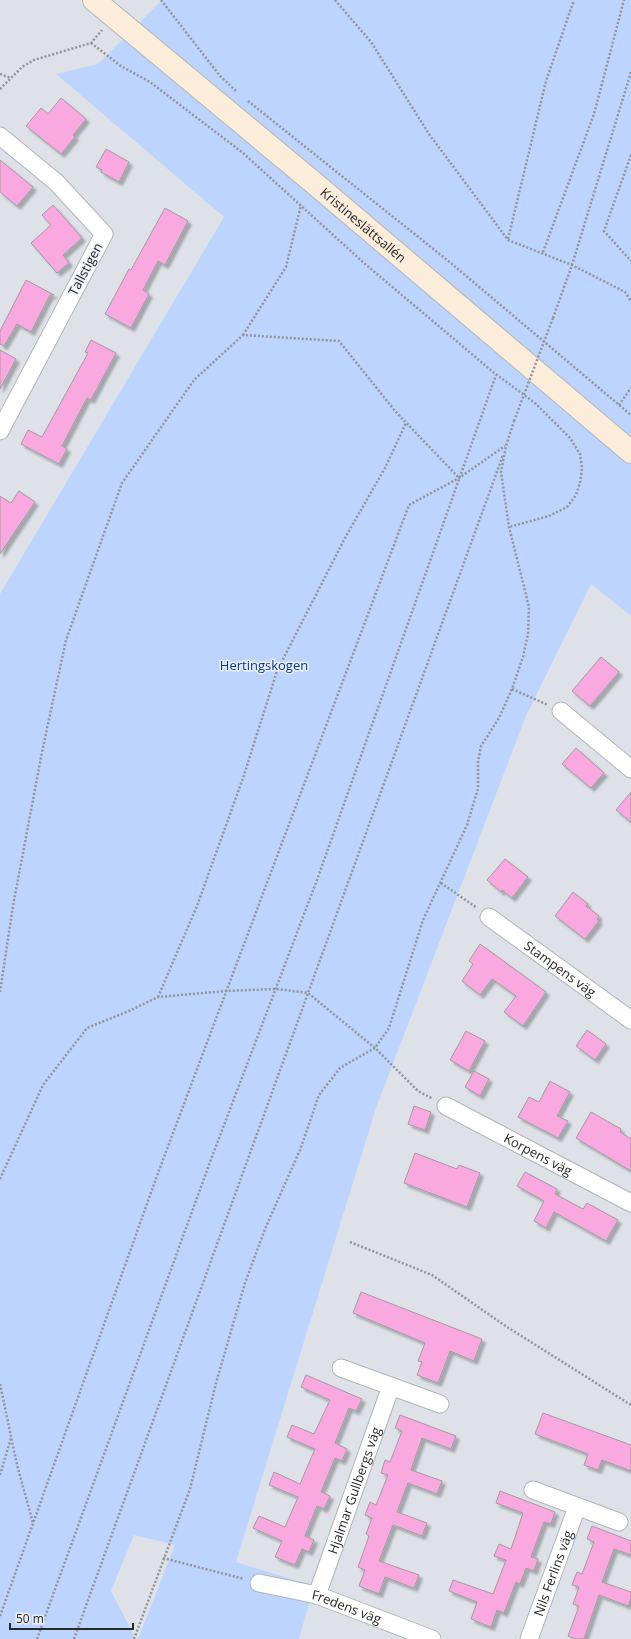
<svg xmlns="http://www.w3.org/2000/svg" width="631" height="1639" font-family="'Open Sans',sans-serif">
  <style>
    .green { fill: #bdd5fe }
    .building { fill: #faa9e0; stroke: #a29b9f; filter: url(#shadow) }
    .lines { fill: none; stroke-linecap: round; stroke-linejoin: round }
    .street-casing { stroke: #b0b4ba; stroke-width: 19 }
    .secondary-casing { stroke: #b0b4ba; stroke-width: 24 }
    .path { stroke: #919498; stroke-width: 2.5; stroke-dasharray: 2 2; stroke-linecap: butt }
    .street { stroke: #fff; stroke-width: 17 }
    .secondary { stroke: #fcecda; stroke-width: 22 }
    .path-bridge { stroke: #919498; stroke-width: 2.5; stroke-dasharray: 2 2; stroke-linecap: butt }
    .labels { text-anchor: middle; stroke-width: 3; stroke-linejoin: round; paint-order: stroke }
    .street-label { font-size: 13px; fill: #26282a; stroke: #ebeff6 }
    .park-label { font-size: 13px; fill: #07378a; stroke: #ebeff6 }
  </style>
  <defs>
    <filter id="shadow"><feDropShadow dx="3.5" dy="3.5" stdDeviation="1" flood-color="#0004"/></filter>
  </defs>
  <rect width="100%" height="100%" fill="#dee2e8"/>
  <polygon class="green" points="162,0 631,0 631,616 591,584 526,716 376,1108 236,1562 314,1586 299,1639 138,1639 175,1545 134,1535 111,1591 136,1639 0,1639 0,594 224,217 56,74 98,64"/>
  <g class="building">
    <polygon points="61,98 86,119 73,135 75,137 61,154 26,126 41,108 48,114"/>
    <polygon points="106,149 129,162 119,182 101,172 102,170 96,167"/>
    <polygon points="0,160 33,187 17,206 0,192"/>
    <polygon points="53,205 82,238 63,255 69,263 57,273 31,243 51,225 42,215"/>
    <polygon points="165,208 188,221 165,265 158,261 143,290 149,294 131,328 105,314 129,269 131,270"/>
    <polygon points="26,280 54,295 50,295 31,332 17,324 4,346 0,344 0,331"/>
    <polygon points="91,340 116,353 91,400 87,398 62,446 67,449 59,464 21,444 28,430 42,437 88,353 85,352"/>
    <polygon points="0,350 16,359 0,389"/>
    <polygon points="19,491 35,502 0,554 0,496 11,503"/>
    <polygon points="601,657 619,672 590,706 572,691"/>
    <polygon points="576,748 604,773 591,788 562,764"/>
    <polygon points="631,792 631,822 616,810"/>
    <polygon points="505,859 528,877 512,898 502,890 501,892 487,880"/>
    <polygon points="573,892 588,904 586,906 599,916 597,919 599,921 585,939 555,916"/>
    <polygon points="480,944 546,992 523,1026 504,1012 516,996 492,979 480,995 462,981 473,964 469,961"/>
    <polygon points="587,1030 606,1044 595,1060 576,1046"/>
    <polygon points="466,1031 485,1041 469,1071 450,1060"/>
    <polygon points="474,1071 489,1079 480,1096 465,1087"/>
    <polygon points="550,1081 570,1092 557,1116 568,1121 558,1138 518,1117 529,1097 539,1102"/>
    <polygon points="414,1106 431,1112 425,1130 408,1124"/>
    <polygon points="591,1112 621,1129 620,1132 631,1139 631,1171 576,1138"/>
    <polygon points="415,1153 457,1169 459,1165 480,1173 467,1207 404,1183"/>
    <polygon points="525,1172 557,1189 555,1194 583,1209 587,1203 618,1220 606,1241 554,1212 546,1228 534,1221 544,1201 517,1186"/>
    <polygon points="361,1292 482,1339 474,1361 450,1351 438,1383 417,1375 422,1362 418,1361 425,1343 353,1313"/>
    <polygon points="306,1375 362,1399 356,1411 349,1408 335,1443 347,1449 342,1461 335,1458 321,1492 330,1496 324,1509 317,1506 305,1536 314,1540 309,1552 302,1549 295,1565 275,1557 282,1541 253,1528 259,1516 285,1527 298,1497 269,1485 274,1472 300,1484 315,1449 287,1437 292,1425 314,1434 330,1400 301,1387"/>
    <polygon points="543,1413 631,1445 631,1471 602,1460 598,1470 584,1465 588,1454 535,1434"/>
    <polygon points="400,1415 456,1436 451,1449 422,1438 411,1470 442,1481 437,1494 408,1483 397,1512 427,1523 422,1536 393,1525 379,1561 419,1575 414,1588 385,1577 379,1594 359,1586 365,1570 358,1567 369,1536 366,1534 372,1518 365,1515 370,1502 376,1505 388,1475 381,1473 385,1460 390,1462 402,1431 395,1428"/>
    <polygon points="500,1491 555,1512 551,1524 544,1522 531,1557 538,1559 534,1571 526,1568 520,1584 516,1582 504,1613 497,1610 491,1627 471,1619 477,1602 449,1591 453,1580 493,1594 506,1560 494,1556 499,1544 511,1549 523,1513 496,1503"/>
    <polygon points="592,1526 631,1541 631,1555 614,1549 602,1582 631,1592 631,1598 628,1606 599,1595 584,1639 575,1639 568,1636 579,1606 573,1604 579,1587 572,1585 577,1572 582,1574 594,1542 587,1539"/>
  </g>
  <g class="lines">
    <defs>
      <g id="street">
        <polyline points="0,136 56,182 104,234 0,431"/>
        <polyline points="561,711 631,769"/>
        <path id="s1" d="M489 917 631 1020"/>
        <path id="s2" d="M446 1106 631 1203"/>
        <polyline points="341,1368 440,1404"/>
        <polyline points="533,1490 619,1522"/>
        <path id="s3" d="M259 1583 317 1595 432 1639"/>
        <path id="s4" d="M317 1595 391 1386"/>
        <path id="s5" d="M529 1639 577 1507"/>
      </g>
      <g id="secondary">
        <path id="s6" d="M94 0 314 183 631 452"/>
      </g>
    </defs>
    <use href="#street" class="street-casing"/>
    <use href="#secondary" class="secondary-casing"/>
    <g class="path">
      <polyline points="161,0 220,76 237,92"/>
      <polyline points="335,0 371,42 429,134 508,240 572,265 625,292 631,301"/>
      <polyline points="91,43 121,66 150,82 243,153 364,263 493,372 535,403 570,438 580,454 582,468 580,483 576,495 567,507 549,516 509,527"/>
      <polyline points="0,74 11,78"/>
      <polyline points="0,89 22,67 34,60 91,43 102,30"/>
      <polyline points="248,101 452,264 631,415"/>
      <polyline points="631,155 604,231 631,261"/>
      <polyline points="508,239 546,81 574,0"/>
      <polyline points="543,252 594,114 624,0"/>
      <polyline points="553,318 572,265 631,72"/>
      <polyline points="243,335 286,267 301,205"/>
      <polyline points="619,405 631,388"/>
      <polyline points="512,689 548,705"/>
      <polyline points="441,883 477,908"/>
      <polyline points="0,992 13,906 42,752 66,640 122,483 194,380 243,335 339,341 395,411 459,478"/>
      <polyline points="158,997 197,906 243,778 277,671 346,536 385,468 406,423"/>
      <polyline points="0,1179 43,1085 87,1028 129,1011 158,997 226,991 276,989 308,993 375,1048 418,1091 433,1099"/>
      <polyline points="350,1242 432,1275 507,1327 631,1405"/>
      <polyline points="0,1384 17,1465 33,1523"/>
      <polyline points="0,1475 11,1438"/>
      <polyline points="163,1558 244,1579"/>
      <polyline points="0,1616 158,1173 409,505 459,478 505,446"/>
      <polyline points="37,1639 210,1162 317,880 496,375"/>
      <polyline points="74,1639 503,455"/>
      <polyline points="134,1639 190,1489 216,1383 245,1283 265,1229 300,1150 319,1095 340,1068 375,1048 389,1028 423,920 467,825 478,789 478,762 481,746 499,718 512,689 523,657 528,634 529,607 509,527 501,472 506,446 514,421"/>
    </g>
    <use href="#street" class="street"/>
    <use href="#secondary" class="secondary"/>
    <polyline class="path-bridge" points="514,421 553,318"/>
  </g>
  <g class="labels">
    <g class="street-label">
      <text dy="5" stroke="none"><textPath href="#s6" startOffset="351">Kristineslättsallén</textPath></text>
      <text transform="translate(85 269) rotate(-62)" y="5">Tallstigen</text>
      <text dy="5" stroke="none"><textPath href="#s1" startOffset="88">Stampens väg</textPath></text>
      <text dy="5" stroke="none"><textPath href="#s2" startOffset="104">Korpens väg</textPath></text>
      <text dy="5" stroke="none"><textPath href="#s4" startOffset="111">Hjalmar Gullbergs väg</textPath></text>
      <text dy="5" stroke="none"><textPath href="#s5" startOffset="70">Nils Ferlins väg</textPath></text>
      <text dy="5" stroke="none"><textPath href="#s3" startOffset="91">Fredens väg</textPath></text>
    </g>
    <g class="park-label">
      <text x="264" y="670">Hertingskogen</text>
    </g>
  </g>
  <path d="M10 1623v6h123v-6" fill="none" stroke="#26282a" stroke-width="2"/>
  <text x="16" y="1623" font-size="12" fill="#26282a" stroke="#ebeff6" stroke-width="3" paint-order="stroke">50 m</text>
</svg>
